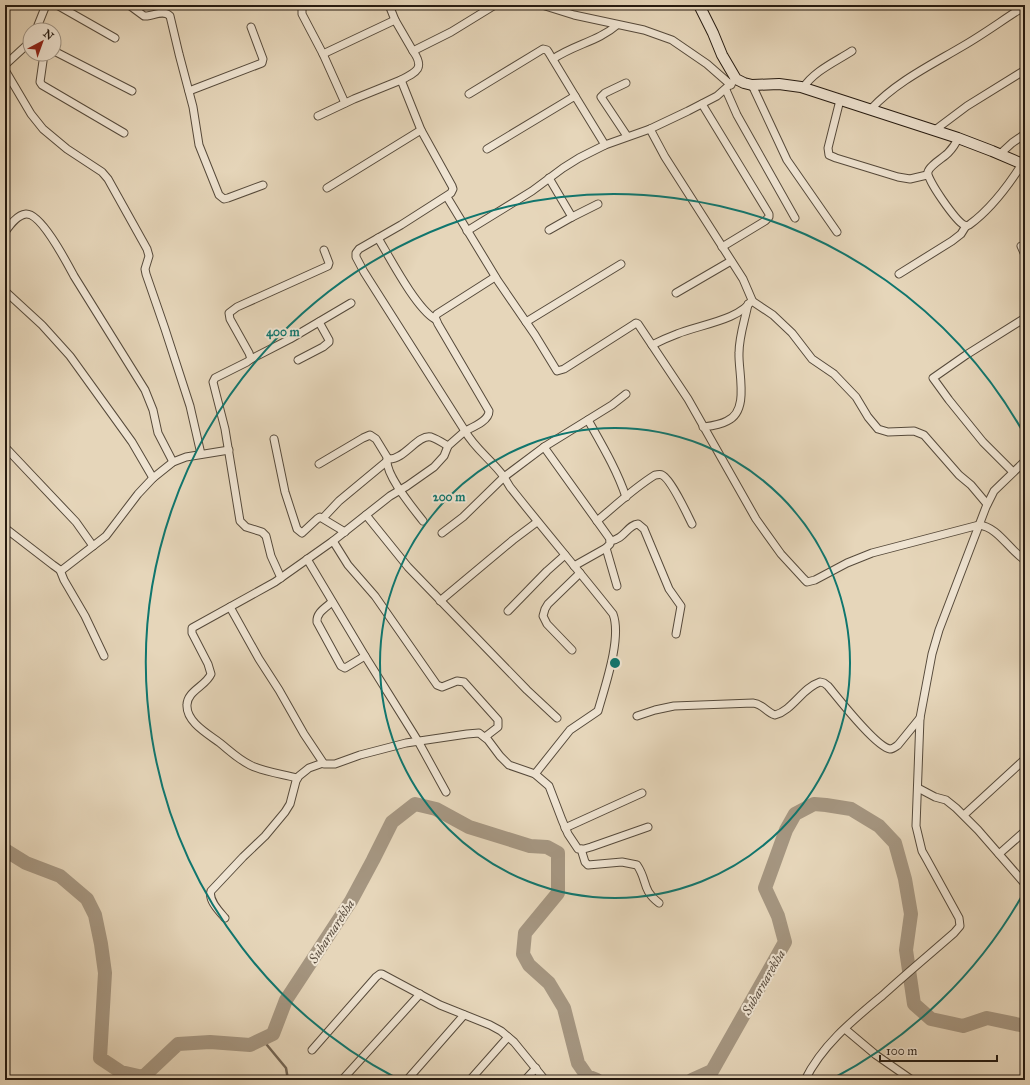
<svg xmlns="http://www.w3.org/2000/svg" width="1030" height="1085" font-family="'IM FELL Great Primer',serif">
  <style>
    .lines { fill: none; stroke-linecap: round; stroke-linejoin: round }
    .stream { stroke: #726554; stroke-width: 2.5 }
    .river { stroke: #a59681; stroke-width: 14 }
    .street-casing { stroke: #564a3b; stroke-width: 9 }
    .secondary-casing { stroke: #261b11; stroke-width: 12 }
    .street { stroke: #efe4d2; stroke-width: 7 }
    .secondary { stroke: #efe4d2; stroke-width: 10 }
    .ring { fill: none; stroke: #0f766e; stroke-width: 2 }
    .labels { text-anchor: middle; stroke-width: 4; stroke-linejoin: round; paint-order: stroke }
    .water-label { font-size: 13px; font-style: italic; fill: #594c3e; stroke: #efe4d2 }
    .centre { fill: #0f766e; stroke: #efe4d2; stroke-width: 2 }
    .ring-label { font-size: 12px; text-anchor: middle; font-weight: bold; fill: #0f766e; stroke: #efe4d2; stroke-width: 4; stroke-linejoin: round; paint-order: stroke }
  </style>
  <rect width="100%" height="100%" fill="#e6d6ba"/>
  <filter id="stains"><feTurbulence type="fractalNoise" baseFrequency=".005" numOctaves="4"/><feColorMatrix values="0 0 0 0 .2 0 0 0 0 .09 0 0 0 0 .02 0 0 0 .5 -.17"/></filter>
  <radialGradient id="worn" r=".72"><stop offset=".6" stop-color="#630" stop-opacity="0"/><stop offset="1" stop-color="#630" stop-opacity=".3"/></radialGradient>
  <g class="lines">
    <polyline class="stream" points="262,1039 286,1068 288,1080"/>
    <g class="river">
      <polyline points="5,850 26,863 60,876 87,899 95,915 101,944 105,973 100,1058 121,1072 143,1077 178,1044 210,1042 250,1045 273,1034 286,1000 351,901 373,860 392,822 415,804 436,809 469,827 530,846 547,847 558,853 558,893 525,933 523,954 529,965 549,983 564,1008 578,1063 587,1076 597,1080"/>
      <polyline points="692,1080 712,1071 785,942 778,916 765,888 786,830 795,814 814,804 826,805 851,809 879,826 895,843 905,879 911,914 906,950 914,1004 931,1019 963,1026 987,1018 1025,1026"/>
    </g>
    <defs>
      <g id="street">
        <polyline points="57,5 115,38"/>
        <path d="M129 5 144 16H147C155 15 164 10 170 16L179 54 193 107 199 145 219 195 224 199 228 198 263 185"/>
        <polyline points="306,5 302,8 302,14 323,54 345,103"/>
        <polyline points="389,5 395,20 413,51"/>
        <polyline points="542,5 574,15 644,30 672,40 707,64 731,85"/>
        <polyline points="36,30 46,5"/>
        <polyline points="54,51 132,91"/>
        <polyline points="44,54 40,82 42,85 124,133"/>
        <polyline points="323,54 395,20"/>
        <path d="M553 59C573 45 599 41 617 25"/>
        <polyline points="5,65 30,42"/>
        <polyline points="5,70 31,114 43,129 67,149 102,172 108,179 147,249 149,256 145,269 146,274 165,329 190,406 201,454"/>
        <path d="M401 80C417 72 425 68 413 51L451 32 495 5"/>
        <polyline points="626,83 605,93 601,97 627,136"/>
        <polyline points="752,85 787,160 837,232"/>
        <path d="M803 88C814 71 835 62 852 51"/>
        <polyline points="726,90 737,115 795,218"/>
        <polyline points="189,91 262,63 263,59 251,27"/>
        <polyline points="469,94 543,49 547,50 549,53 575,96"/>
        <polyline points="840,100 828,148 829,155 836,158 898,177 910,179 927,175"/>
        <polyline points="702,104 769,214 769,217 765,221 722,247"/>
        <path d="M871 109C896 82 931 65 963 46 984 34 1004 19 1025 6"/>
        <polyline points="318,116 354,99 401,80 421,130"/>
        <path d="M650 129 665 157 743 279 752 300C740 320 698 325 677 334 669 337 660 341 652 345"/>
        <polyline points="935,130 967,106 1025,70"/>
        <path d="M958 138C956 143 952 149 948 153 943 158 929 166 928 172 926 179 956 221 964 225 966 227 966 226 969 225 991 209 1008 186 1022 164"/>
        <polyline points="487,149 575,96 605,145"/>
        <polyline points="1000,154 1012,143 1025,134"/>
        <polyline points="549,178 572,217 598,204"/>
        <path d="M327 188 421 130 452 186 453 189 451 193 401 225 359 249 356 253V257L364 272 465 431C473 427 489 421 489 411L438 324 435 317 437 314 495 277"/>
        <path d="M447 197 498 281 535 335 557 371 564 369 633 325 636 323 638 324 688 399 756 519 781 554 804 579 807 582 815 580 847 563 872 553 979 525C998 527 1009 550 1025 560"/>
        <polyline points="549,230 572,217"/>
        <polyline points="467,231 532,191 563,168 579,158 605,145 650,129 688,111 717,96 736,79"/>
        <path d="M5 232C10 225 17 215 26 214 41 213 67 263 74 276L145 390 153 410 158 433 173 462"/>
        <path d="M378 238C390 258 416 308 435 319"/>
        <polyline points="1021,246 1025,255"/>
        <polyline points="899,274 952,241 961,234 966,226"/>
        <polyline points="5,291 42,325 70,356 132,442 153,478"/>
        <polyline points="676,293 731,261"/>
        <polyline points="752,301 773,315 792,333 812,359 834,374 856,397 868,417 878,429 888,432 914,431 924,435 959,475 971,485 987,504"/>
        <polyline points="526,322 621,264"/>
        <polyline points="251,359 290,339 351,303"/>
        <polyline points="298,360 323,347 329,342 329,340 319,322"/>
        <path d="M588 420C602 445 617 470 626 497"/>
        <path d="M703 427C711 426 720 425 727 421 750 411 738 372 739 353 739 336 745 320 748 304"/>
        <polyline points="274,439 285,492 297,529 302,533 317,519 320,517 345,532"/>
        <polyline points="5,447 76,522 93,546"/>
        <polyline points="544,447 610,539 610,544 606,548 574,566"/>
        <path d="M387 459C385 475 413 508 423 521"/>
        <path d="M319 464 363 438 370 435 376 439 387 457 389 459C404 460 418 434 431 437 437 439 443 443 448 446"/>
        <polyline points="1013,472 983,442 949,400 933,378 966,355 1025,318"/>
        <polyline points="366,515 408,567 527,690 557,718"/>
        <polyline points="323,518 339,501 386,462"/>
        <path d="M597 521C616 505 634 488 655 475 657 475 660 474 662 475 671 479 687 514 692 524"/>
        <polyline points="5,528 53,565 60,570 62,570 106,536 138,494 153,478 173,462 186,457 229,450"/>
        <path d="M442 533 463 517 504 477 510 487C544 530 579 571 613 614 622 638 605 686 598 711L570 730 535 774"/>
        <polyline points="333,541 348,565 375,596 437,685 442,687 457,681 464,682 498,720 498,727 485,737"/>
        <path d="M610 541C625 539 627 525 638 524L644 529 669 589 681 606 676 634"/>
        <polyline points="606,548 617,586"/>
        <polyline points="307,559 365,656 418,741 446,792"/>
        <polyline points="60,570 64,580 85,616 104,656"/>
        <polyline points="281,578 271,556 266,536 262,532 246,527 240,521 225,429 213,382 215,378 247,362 251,359 249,353 230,319 229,313 237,307 328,266 329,263 324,250"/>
        <polyline points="440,601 513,540 537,522"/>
        <path d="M332 602C325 608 316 613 317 622L341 666 345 668 365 656"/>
        <polyline points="230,607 259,659 279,690 304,734 324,764 335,764 360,755 406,743 467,734 479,733 488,740 500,756 509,765 535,774 549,786 562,820 568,834 578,849 584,849 591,847 648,827"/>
        <polyline points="508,611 547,571 565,555"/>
        <polyline points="572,650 547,624 543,616 545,609 548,604 580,573"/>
        <path d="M637 716 655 710 674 706 753 703C763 704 766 712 775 715 793 710 802 688 820 682L824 683 828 686C838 698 876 747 890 749 893 749 895 747 898 745L920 718"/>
        <path d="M297 778C282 774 264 772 250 765 238 759 230 751 220 743 208 734 186 722 187 705 187 691 206 686 211 674L208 664 192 633V628L275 582 333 541 390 496 407 486 434 467 444 456 448 446 465 431C475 449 492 460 504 477L544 447 612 405 626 394"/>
        <polyline points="918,788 935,797 946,800 956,808 978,830 1025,884"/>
        <polyline points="964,815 1025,759"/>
        <polyline points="565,828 642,793"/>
        <path d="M581 849 585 862 588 865 622 862 637 865C648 881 641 889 659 903"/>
        <polyline points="999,854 1025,831"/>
        <path d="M225 918C219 911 208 900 211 891L243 857 265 836 285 812 290 804 296 781 299 776 309 768 323 763"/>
        <polyline points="845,1029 876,1055 912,1080"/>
        <polyline points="312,1050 376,977 380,974 382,974 440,1005 490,1025 501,1031 514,1042 545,1080"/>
        <polyline points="5,1058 5,1061"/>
        <polyline points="342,1080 420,994"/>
        <polyline points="407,1080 464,1015"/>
        <polyline points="470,1080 508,1037"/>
        <polyline points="525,1080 536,1068"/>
        <path d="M805 1080C822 1045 853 1020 883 995 906 974 930 954 954 933L960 926 959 918 926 858 922 851 916 826 920 718 932 654 939 630 986 507 994 491 1025 461"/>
      </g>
      <polyline id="secondary" points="699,5 713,33 722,55 736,79 744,83 752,85 779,84 801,87 958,138 992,151 1025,165"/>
    </defs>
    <use href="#street" class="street-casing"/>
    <use href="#secondary" class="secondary-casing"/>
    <use href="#street" class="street"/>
    <use href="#secondary" class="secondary"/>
  </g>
  <g class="ring">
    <circle cx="615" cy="663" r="235"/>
    <path d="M1023 894A469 469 0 0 1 832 1079M398 1079A469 469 0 1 1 1023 432"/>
  </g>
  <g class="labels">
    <g class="water-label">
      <text transform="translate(331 931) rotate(-57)" y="5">Subarnarekha</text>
      <text transform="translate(763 982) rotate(-60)" y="5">Subarnarekha</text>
    </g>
  </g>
  <circle cx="615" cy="663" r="6" class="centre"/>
  <g class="ring-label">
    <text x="283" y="336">400 m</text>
    <text x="449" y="501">200 m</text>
  </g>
  <rect width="1030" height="1085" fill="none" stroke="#e6d6ba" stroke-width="20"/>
  <rect x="6" y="6" width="1018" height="1073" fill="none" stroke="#261b11" stroke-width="2"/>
  <rect x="10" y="10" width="1010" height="1065" fill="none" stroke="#261b11"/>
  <g transform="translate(42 42) rotate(41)"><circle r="19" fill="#efe4d2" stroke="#9f9485"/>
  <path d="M0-3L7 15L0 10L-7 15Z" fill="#8f2418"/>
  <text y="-6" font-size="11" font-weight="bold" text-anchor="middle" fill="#261b11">N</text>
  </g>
  <path d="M880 1055v6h117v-6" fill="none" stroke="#261b11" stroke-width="2"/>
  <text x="886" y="1055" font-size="12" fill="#261b11" stroke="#efe4d2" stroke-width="3" paint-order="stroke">100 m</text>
  <rect width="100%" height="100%" filter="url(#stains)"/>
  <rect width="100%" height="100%" fill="url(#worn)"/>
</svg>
